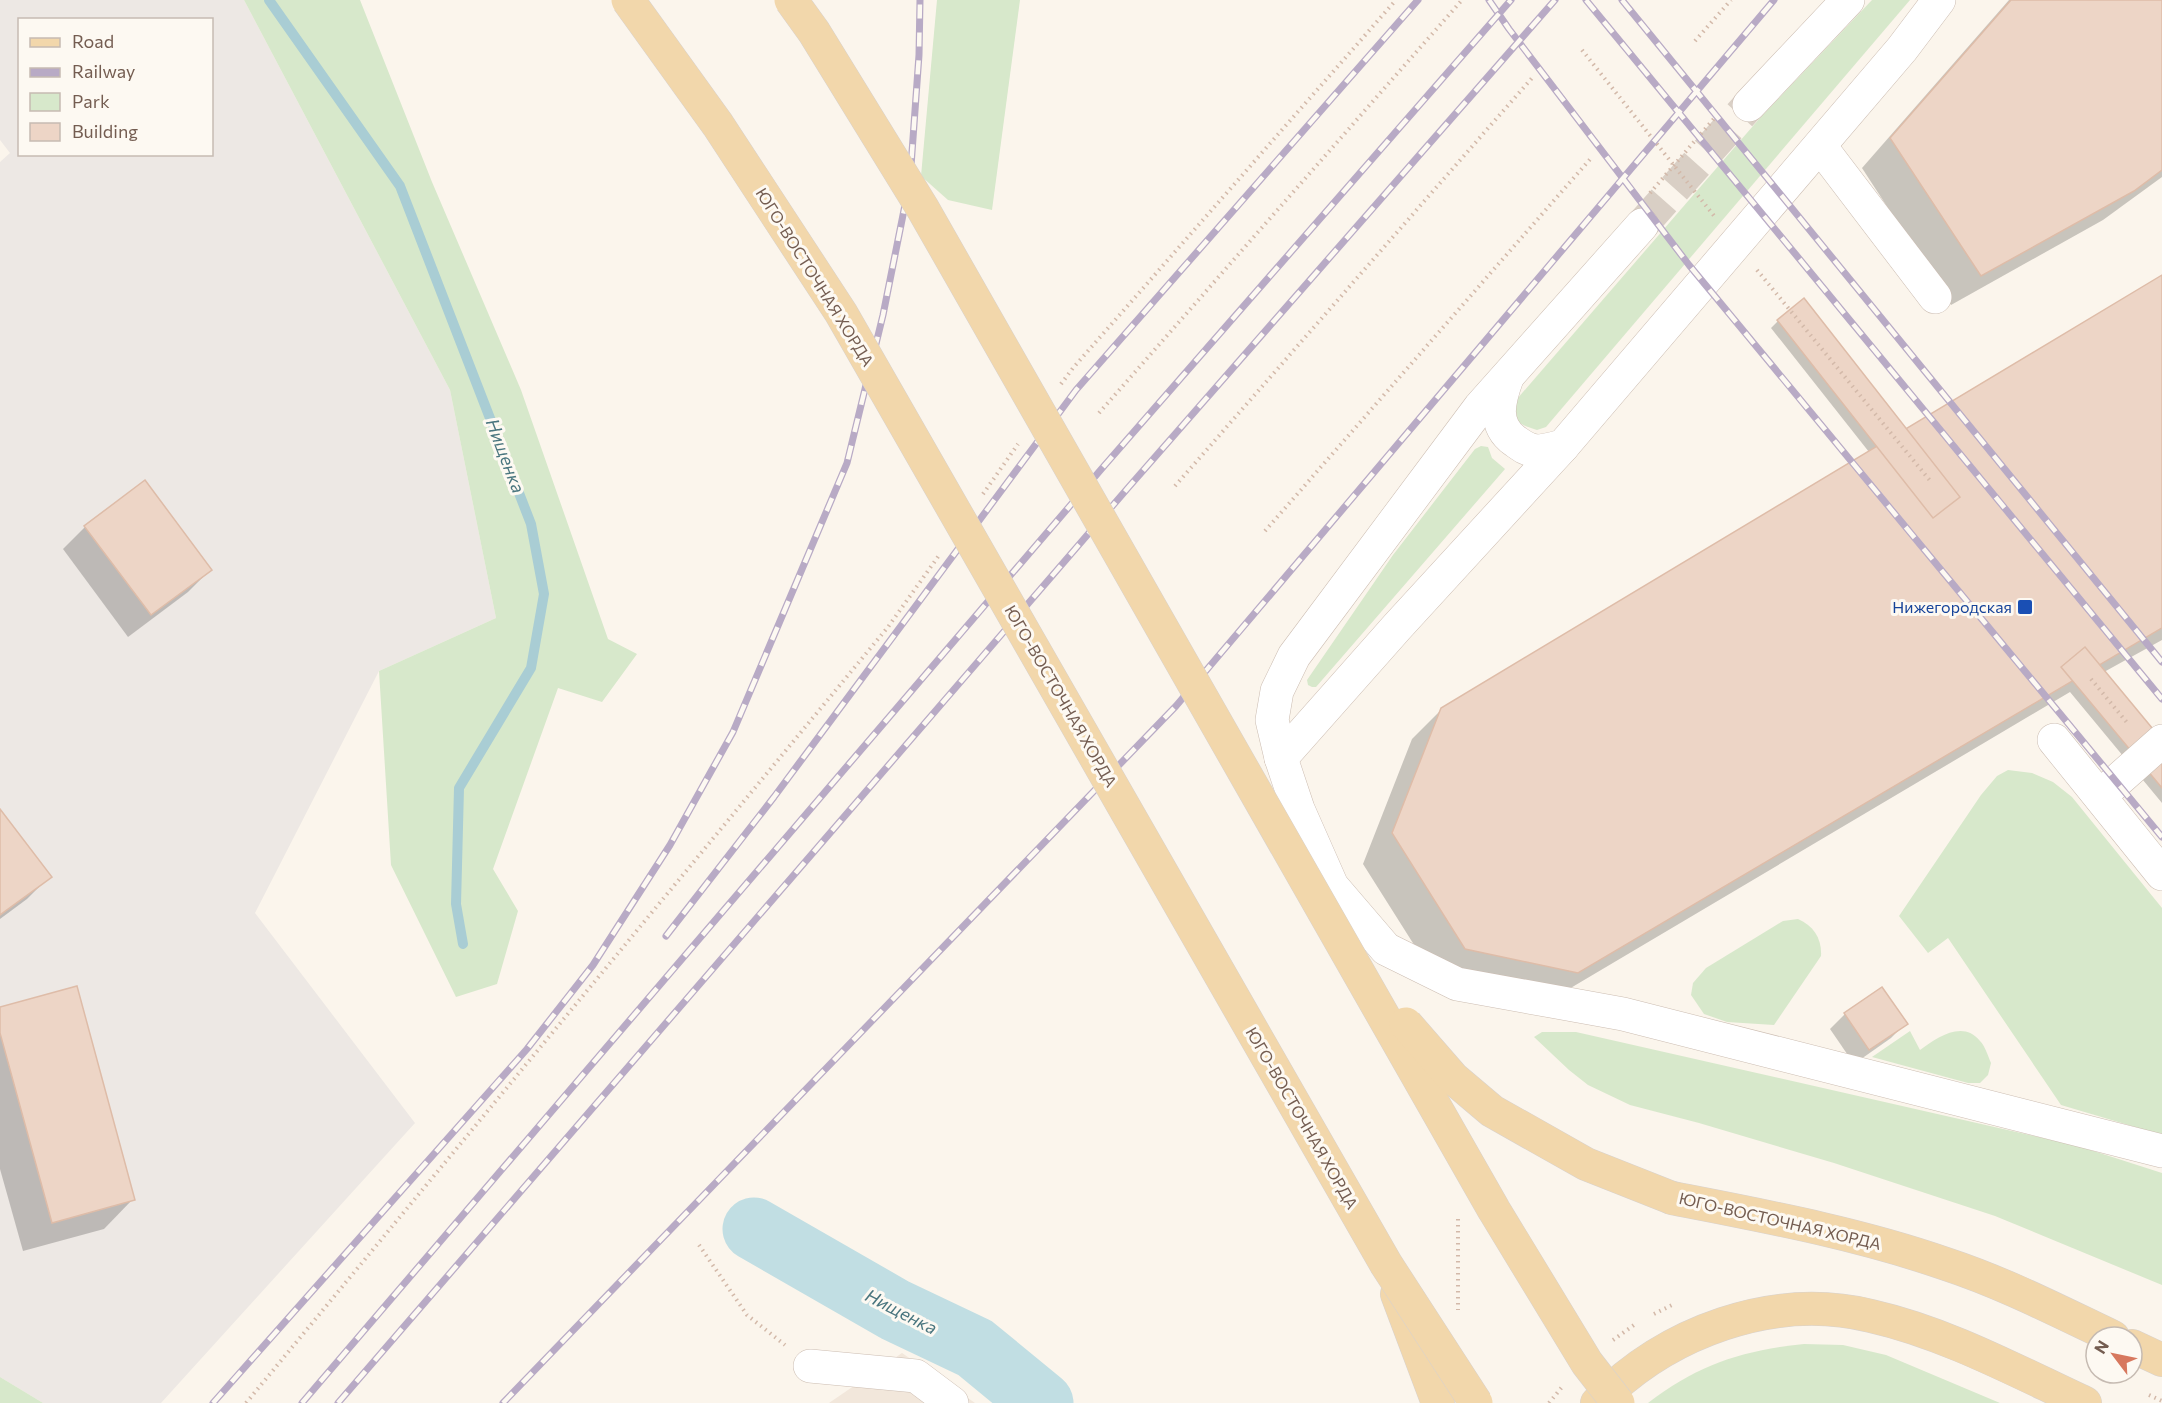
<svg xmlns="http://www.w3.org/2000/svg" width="2162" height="1403" font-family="Commissioner,sans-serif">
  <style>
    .residential { fill: #f2e7db }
    .industrial { fill: #ede8e4; fill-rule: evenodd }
    .green { fill: #d7e8cb }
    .shadow { fill: #0003 }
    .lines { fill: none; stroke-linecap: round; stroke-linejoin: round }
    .stream { stroke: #a9cdd4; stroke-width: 10 }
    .river { stroke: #c1dee3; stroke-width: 63 }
    .building { fill: #edd5c6; stroke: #debca8; stroke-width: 1.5 }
    .minor-tunnel { stroke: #d9cfc5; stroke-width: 33; stroke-dasharray: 33 16; stroke-linecap: butt }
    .minor-casing { stroke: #ccbdb2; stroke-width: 34 }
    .major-casing { stroke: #d8d2ce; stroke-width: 34 }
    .path { stroke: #d3b9a9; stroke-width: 4; stroke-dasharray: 1.5 4.5; stroke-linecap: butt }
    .minor { stroke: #fff; stroke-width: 33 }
    .major { stroke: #f2d7ab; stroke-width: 33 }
    .rail-casing { stroke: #b8aac5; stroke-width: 7 }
    .rail { stroke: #fdf9f2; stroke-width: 4.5; stroke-dasharray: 14; stroke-linecap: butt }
    .major-bridge-casing { stroke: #d8d2ce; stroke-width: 34; stroke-linecap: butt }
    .major-bridge { stroke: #f2d7ab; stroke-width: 33 }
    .transit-dot { fill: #1a4fb4; stroke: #fdf9f2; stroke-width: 2 }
    .labels { text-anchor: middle; stroke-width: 6; stroke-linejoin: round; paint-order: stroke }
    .street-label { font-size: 16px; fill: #745d51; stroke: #fdf9f2 }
    .transit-label { font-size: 16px; fill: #164399; stroke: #fdf9f2; text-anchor: end }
    .water-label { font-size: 18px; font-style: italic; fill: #49757e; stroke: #fdf9f2 }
  </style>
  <rect width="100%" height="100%" fill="#fbf5ec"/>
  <polygon class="residential" points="902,1353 975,1403 829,1403"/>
  <path class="industrial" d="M0 0H244L450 390 496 618 379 671 255 913 415 1123 161 1403H43L0 1377V162L10 153 0 140ZM20 20H212V154H20Z"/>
  <g class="green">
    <polygon points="244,0 360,0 432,182 521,390 608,639 637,654 602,702 558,688 493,869 518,911 497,984 456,997 391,865 379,671 496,618 450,390"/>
    <polygon points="937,0 1020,0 992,210 948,200 921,176"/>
    <path d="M1872 0H1910L1546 427 1537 430C1516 424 1513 420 1517 399L1759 119Z"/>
    <polygon points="1481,446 1488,447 1492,458 1505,469 1316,687 1312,687 1308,685 1307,680 1393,555 1475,449"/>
    <polygon points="2008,770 2032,773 2053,782 2072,797 2162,908 2162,1135 2061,1105 1948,938 1928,953 1899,916 1981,795 1997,776"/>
    <path d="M1798 919C1814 926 1822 939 1821 956L1774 1025 1727 1022 1704 1014 1691 995 1693 983 1706 968 1783 921Z"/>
    <path d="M1910 1031 1920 1050C1936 1038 1963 1019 1980 1041 1985 1046 1988 1056 1991 1063L1988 1075 1980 1083H1968L1872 1057Z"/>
    <polygon points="1542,1032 1576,1032 2078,1146 2162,1173 2162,1285 1995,1216 1834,1163 1699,1123 1630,1105 1588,1085 1569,1070 1534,1037"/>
    <path d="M1804 1344 1843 1345 1886 1355 2000 1403H1648C1697 1365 1743 1350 1804 1344Z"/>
    <polygon points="0,1377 43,1403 0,1403"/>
  </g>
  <g class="shadow">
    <polygon points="2009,0 2162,0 2162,177 2103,220 1951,305 1862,168"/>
    <polygon points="2162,276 2162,640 2104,672 2162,742 2162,803 2070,692 1547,1002 1435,978 1363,864 1412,739 1442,709 1869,452 1771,328 1778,321 1900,433"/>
    <polygon points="85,527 210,570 188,592 128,637 63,549"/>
    <polygon points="0,811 50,876 27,899 0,919"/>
    <polygon points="0,1009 133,1199 104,1229 23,1251 0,1169"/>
    <polygon points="1845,1014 1906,1023 1891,1038 1854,1064 1830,1029"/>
  </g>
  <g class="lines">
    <polyline class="stream" points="269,0 400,186 531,524 544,594 531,668 459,788 456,904 463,944"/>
    <polyline class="river" points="754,1229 895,1310 975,1348 1042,1403"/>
  </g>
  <g class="building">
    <polygon points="2011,0 2162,0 2162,170 2134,191 1981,276 1890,138"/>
    <polygon points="2162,275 2162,628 1578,973 1465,949 1392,833 1441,708"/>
    <polygon points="1804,298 1960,497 1933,518 1777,320"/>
    <polygon points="145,480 212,570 151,615 84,526"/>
    <polygon points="2085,647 2162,740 2162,788 2061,667"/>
    <polygon points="0,809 52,877 0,915"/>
    <polygon points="77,986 135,1200 52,1223 0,1033 0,1007"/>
    <polygon points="1882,987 1908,1024 1869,1050 1844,1013"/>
  </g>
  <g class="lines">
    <polyline class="minor-tunnel" points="1642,225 1749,105"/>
    <defs>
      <g id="minor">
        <polyline points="1749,105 1848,0"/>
        <polyline points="1820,146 1935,297"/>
        <polyline points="1642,225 1480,407 1294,656 1277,691 1272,720 1281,758 1298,809 1332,886 1386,949 1457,984 1623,1014 2162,1151"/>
        <path d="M1507 378C1499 400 1492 425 1515 441 1522 446 1527 450 1536 451 1544 451 1555 448 1563 446"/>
        <polyline points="2054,740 2162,874"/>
        <polyline points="1281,758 1397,627 1563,446 1902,49 1939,0"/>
        <polyline points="2100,796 2162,741"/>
        <polyline points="810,1366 916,1376 952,1403"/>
      </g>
      <g id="major">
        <path d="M1672 1198C1764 1216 1857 1233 1946 1264 2004 1283 2058 1311 2113 1337"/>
        <polyline points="1397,1294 1438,1403"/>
        <polyline points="2132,1346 2162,1360"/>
        <path d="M1597 1403C1666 1332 1773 1292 1871 1316 1946 1333 2016 1371 2085 1403"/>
      </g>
    </defs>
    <use href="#minor" class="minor-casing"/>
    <use href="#major" class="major-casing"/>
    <g class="path">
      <polyline points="1695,41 1731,0"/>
      <polyline points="1582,50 1715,217"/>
      <polyline points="1650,193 1718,114"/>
      <polyline points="1757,270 1932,483"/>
      <polyline points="1061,384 1073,368 1396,0"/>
      <polyline points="1099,413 1462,0"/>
      <polyline points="1175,486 1532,78"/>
      <polyline points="983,494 1018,444"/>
      <polyline points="1265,531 1592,157"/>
      <polyline points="2091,679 2129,725"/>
      <polyline points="1458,1219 1458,1310"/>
      <polyline points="699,1245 747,1315 785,1345"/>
      <polyline points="1654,1314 1674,1304"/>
      <polyline points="1613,1340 1634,1325"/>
      <polyline points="2149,1395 2162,1401"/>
      <polyline points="246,1403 888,627 940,554"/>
      <polyline points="1549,1403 1562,1387"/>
    </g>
    <use href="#minor" class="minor"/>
    <use href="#major" class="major"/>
    <defs>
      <g id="rail">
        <polyline points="1489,0 1509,29 1689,265 2162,837"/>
        <polyline points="1586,0 2162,699"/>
        <polyline points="1622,0 2162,662"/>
        <polyline points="666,936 774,797 1076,390 1418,0"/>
        <polyline points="213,1403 527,1049 593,965 670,845 733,732 847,463 883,315 910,180 919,55 920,0"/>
        <polyline points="302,1403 1104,466 1511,0"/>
        <polyline points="338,1403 1127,489 1555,0"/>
        <polyline points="503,1403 1176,706 1774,0"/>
      </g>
    </defs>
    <use href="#rail" class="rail-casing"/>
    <use href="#rail" class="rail"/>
    <defs>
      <g id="major-bridge">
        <polyline points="628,0 718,125 841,313 1386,1264 1476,1403"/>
        <polyline points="791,0 814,32 923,209 1494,1210 1587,1363 1618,1403"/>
        <polyline points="1406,1024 1453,1078 1492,1111 1586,1164 1672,1198"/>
      </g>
    </defs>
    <use href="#major-bridge" class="major-bridge-casing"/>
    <use href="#major-bridge" class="major-bridge"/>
  </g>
  <rect class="transit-dot" x="2017" y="599" width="16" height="16" rx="3"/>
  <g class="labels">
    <g class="street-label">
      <text transform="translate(815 277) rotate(58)" y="6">ЮГО-ВОСТОЧНАЯ ХОРДА</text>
      <text transform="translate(1061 696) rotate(60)" y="6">ЮГО-ВОСТОЧНАЯ ХОРДА</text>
      <text transform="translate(1302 1118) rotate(60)" y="6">ЮГО-ВОСТОЧНАЯ ХОРДА</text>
      <text transform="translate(1780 1221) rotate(13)" y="6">ЮГО-ВОСТОЧНАЯ ХОРДА</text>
    </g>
    <g class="transit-label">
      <text x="2012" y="613">Нижегородская</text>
    </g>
    <g class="water-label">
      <text transform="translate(505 456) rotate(69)" y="6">Нищенка</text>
      <text transform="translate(901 1312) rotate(27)" y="6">Нищенка</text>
    </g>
  </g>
  <rect x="18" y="18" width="195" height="138" fill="#fdf9f2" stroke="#c6bbb2" stroke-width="1.5"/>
  <rect x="30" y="38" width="30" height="9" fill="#f2d7ab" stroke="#c6bbb2" stroke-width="1.5"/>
  <text x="72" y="48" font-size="18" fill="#745d51">Road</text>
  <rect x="30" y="68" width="30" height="9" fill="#b8aac5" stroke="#c6bbb2" stroke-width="1.5"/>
  <text x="72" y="78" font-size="18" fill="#745d51">Railway</text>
  <rect x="30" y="93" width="30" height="18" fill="#d7e8cb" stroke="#c6bbb2" stroke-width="1.5"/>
  <text x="72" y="108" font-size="18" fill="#745d51">Park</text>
  <rect x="30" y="123" width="30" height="18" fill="#edd5c6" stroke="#c6bbb2" stroke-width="1.5"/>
  <text x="72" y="138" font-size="18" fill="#745d51">Building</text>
  <g transform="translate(2114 1355) rotate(302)"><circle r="28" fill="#fdf9f2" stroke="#c6bbb2" stroke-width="1.5"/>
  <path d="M0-4.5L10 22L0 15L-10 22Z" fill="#d7785e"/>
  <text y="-9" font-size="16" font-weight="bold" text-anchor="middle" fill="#745d51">N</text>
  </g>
</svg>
